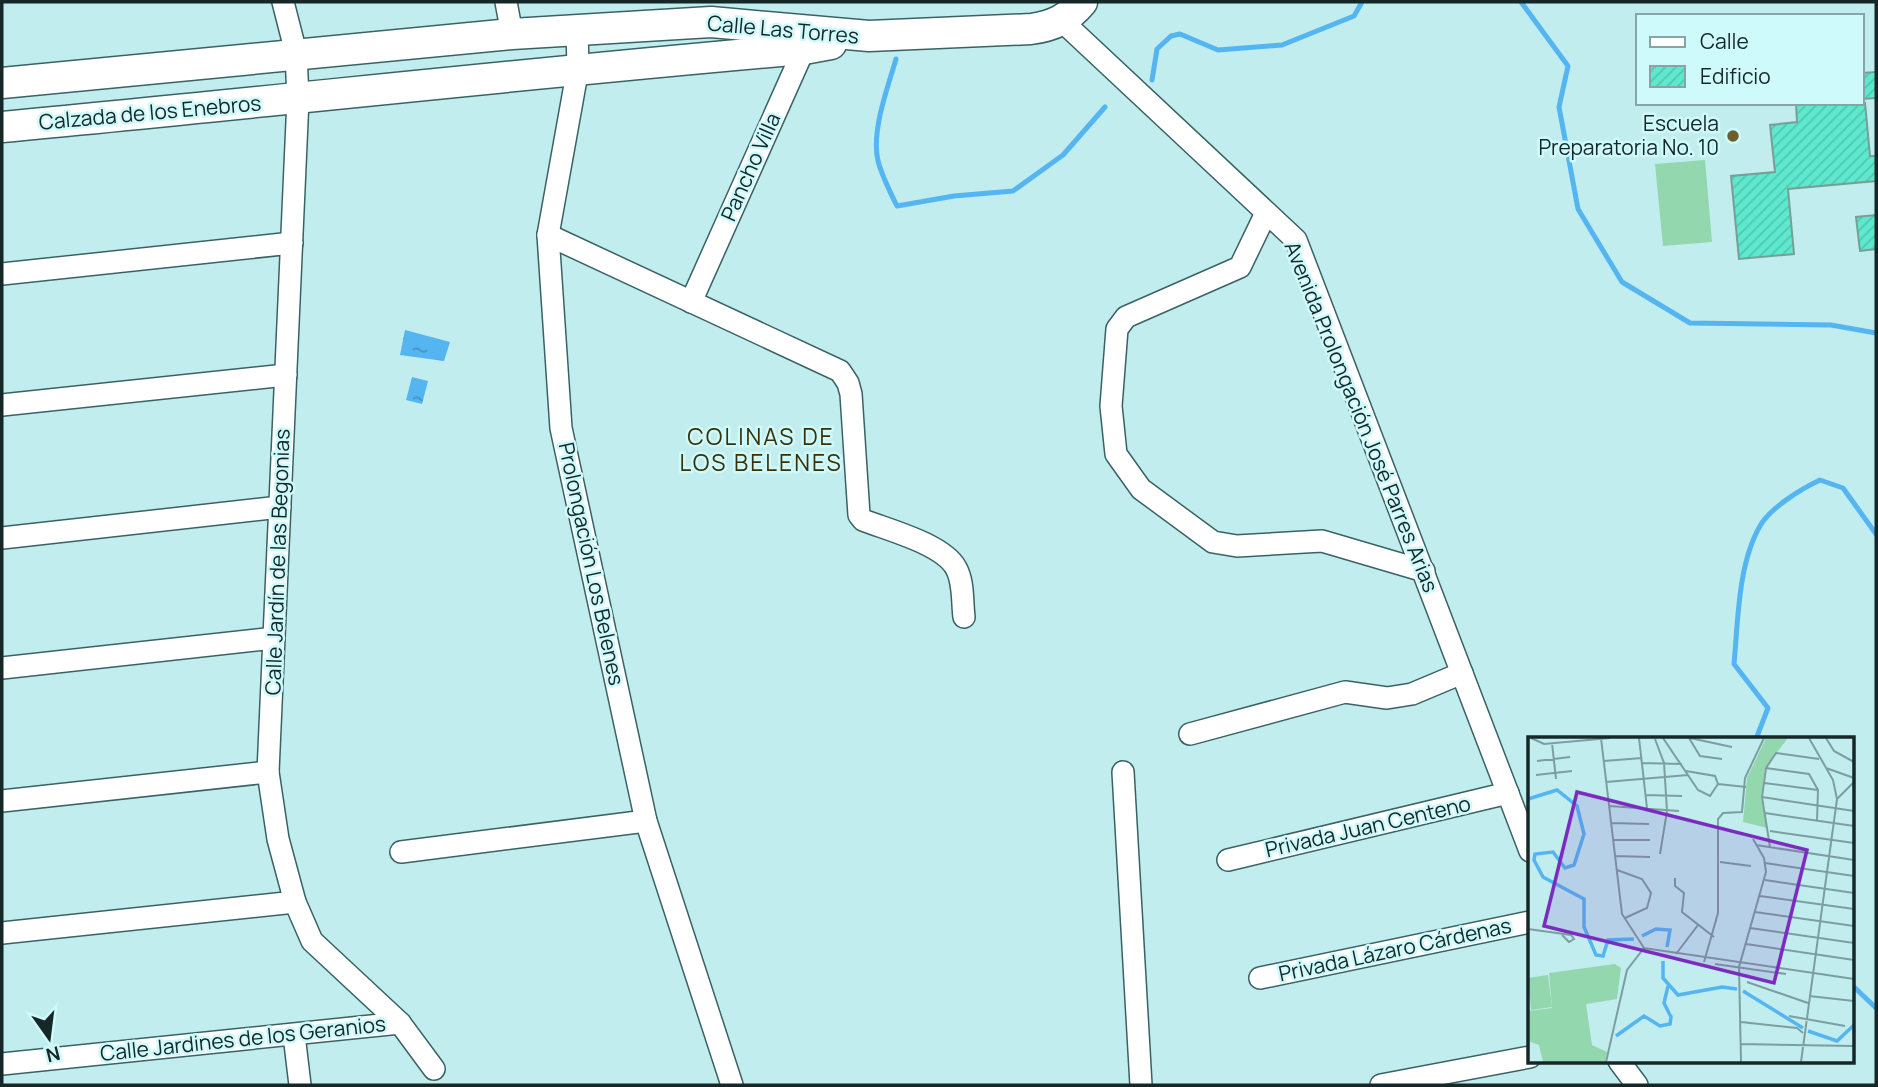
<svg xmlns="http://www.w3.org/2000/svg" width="1878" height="1087" font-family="Manrope,sans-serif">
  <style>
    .garden { fill: #93d7af }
    .water { fill: url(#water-ripples) }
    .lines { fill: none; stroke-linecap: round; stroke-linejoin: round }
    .stream { stroke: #55b5f1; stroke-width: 5 }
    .building { fill: url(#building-hatch); stroke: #779f95; stroke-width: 2 }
    .minor-casing { stroke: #3a6264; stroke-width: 24 }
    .secondary-casing { stroke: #3a6264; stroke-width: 33 }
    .minor { stroke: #fff; stroke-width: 21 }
    .secondary { stroke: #fff; stroke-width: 30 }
    .poi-dot { fill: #6b602d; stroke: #cefafc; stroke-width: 2.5 }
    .labels { text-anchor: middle; stroke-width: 5; stroke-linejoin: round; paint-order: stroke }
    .street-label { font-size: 21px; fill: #162728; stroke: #cefafc }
    .poi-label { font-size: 21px; fill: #162728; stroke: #cefafc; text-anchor: end }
    .neighbourhood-label { font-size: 23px; letter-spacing: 2px; fill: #393005; stroke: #cefafc }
    .inset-river { fill: none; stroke: #55b5f1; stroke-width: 3.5 }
    .inset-road { fill: none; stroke: #7d9e9f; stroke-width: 2 }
    .view { fill: #7b2cbf; fill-opacity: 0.15; stroke: #7b2cbf; stroke-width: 3.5 }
    .inset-edge { fill: none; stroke: #162728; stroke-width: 3.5 }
  </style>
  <defs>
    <pattern id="water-ripples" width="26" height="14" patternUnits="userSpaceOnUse" patternTransform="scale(1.75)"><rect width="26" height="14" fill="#55b5f1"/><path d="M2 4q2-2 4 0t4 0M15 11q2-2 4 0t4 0" fill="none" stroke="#4593c3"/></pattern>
    <pattern id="building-hatch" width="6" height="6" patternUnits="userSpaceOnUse" patternTransform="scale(1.75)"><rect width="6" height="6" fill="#5ee8ce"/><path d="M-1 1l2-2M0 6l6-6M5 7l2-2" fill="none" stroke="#51c7b1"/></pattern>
  </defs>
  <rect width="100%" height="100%" fill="#c1edef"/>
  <polygon class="garden" points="1705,160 1712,242 1663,246 1655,164"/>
  <g class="water">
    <polygon points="405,330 450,342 444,361 400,355"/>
    <polygon points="412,377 428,381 422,404 406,400"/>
  </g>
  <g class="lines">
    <g class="stream">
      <polyline points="1521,2 1568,66 1559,107 1578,209 1622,282 1690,323 1831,325 1876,333"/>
      <path d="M896 59C888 87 871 131 878 161 882 176 890 192 897 206L954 196 1013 191 1063 155 1105 107"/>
      <polyline points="1152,80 1157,49 1171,36 1180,34 1218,50 1282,45 1354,16 1362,2"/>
      <path d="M1756 739 1768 708 1734 664C1738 621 1738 564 1760 526 1770 508 1801 489 1820 480L1843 488 1876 534"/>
      <polyline points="1852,985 1876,1008"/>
    </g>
  </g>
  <g class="building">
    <polygon points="1876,72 1876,98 1862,99 1862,73"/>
    <polygon points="1796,103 1865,103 1870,156 1876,156 1876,181 1788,189 1794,254 1739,259 1731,176 1775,172 1770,125 1797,122"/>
    <polygon points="1876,215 1876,249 1860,251 1856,217"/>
  </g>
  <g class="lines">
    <defs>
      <g id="minor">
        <polyline points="283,2 296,53 298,99 268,772 278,839 295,902 312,941 400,1023 434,1069"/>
        <polyline points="506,2 512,34"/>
        <polyline points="1062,21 1296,240 1530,851"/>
        <polyline points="577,30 578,68 548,235 561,428 646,821 732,1085"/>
        <polyline points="1266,213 1240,267 1126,317 1117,329 1111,406 1116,454 1141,489 1213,542 1237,546 1322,541 1424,571"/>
        <path d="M548 235 840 371 848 383 851 394 859 515 863 520C888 530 943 544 956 568 964 582 962 602 964 617"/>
        <polyline points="2,274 292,243"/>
        <polyline points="691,302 804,49 806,40"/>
        <polyline points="2,405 286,375"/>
        <polyline points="2,538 280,507"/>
        <polyline points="2,668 274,638"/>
        <polyline points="1190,734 1345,692 1387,698 1412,694 1462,673"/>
        <polyline points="1123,772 1141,1085"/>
        <polyline points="2,801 268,772"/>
        <polyline points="401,852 646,821"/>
        <polyline points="1228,860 1508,793"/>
        <polyline points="2,933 295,902"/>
        <polyline points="1260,978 1530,922"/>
        <polyline points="294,1035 300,1085"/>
        <polyline points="1619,1061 1637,1085"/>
        <polyline points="2,1064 400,1023"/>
        <polyline points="1381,1085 1530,1057"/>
      </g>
      <g id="secondary">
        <path d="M2 83 512 34 711 22 869 36 1031 29C1053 26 1068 19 1082 2"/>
        <path d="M2 127C269 102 536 72 804 49L831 44"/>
      </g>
    </defs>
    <use href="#minor" class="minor-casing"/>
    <use href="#secondary" class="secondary-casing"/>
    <use href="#minor" class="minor"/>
    <use href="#secondary" class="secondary"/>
  </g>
  <circle class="poi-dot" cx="1733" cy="136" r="7"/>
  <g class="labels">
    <g class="street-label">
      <text transform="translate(783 30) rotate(5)" y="7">Calle Las Torres</text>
      <text transform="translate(150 113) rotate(-5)" y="7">Calzada de los Enebros</text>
      <text transform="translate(751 167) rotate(-66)" y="7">Pancho Villa</text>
      <text transform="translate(1361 417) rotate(68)" y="7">Avenida Prolongación José Parres Arias</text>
      <text transform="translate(278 562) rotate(-88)" y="7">Calle Jardín de las Begonias</text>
      <text transform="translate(591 564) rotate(78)" y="7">Prolongación Los Belenes</text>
      <text transform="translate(1368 827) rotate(-13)" y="7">Privada Juan Centeno</text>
      <text transform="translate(1395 950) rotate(-12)" y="7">Privada Lázaro Cárdenas</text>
      <text transform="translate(243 1039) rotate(-6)" y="7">Calle Jardines de los Geranios</text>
    </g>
    <g class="poi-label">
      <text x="1719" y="131">Escuela<tspan x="1719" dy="24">Preparatoria No. 10</tspan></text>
    </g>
    <g class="neighbourhood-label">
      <text x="761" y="445">COLINAS DE<tspan x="761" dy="26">LOS BELENES</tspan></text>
    </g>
  </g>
  <g transform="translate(1528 737)">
    <rect width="326" height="326" fill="#c1edef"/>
    <path d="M238 1H260L237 31 233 60 239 91 215 85 219 41ZM87 227 93 231 89 262 58 267 64 308 79 315 77 325H15L11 308 0 304V274L24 271 21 236Z" fill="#93d7af"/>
    <path d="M20 238 24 270 3 273 0 241Z" fill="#93d7af"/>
    <path class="inset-river" d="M0 62 29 53 49 69 56 97 46 128 37 131 25 115 7 117 6 123 15 140 56 162V190L68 218 75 219 80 203 106 202M114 199 128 192 142 193 139 210M135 224V241L150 258 194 250 209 252M215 254 275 291M280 294 309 304 326 288M88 299 116 279 132 289 142 287 143 280 136 266 140 249"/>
    <path class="inset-road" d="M3 1 16 7 82 1M73 1 94 177 116 211M111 1 119 71M135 1 170 53 182 59 190 47M161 1 172 19 194 22M162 1 204 10M298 1 306 14 326 25M127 2 136 26 139 74 132 117M24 6 28 42M9 24 42 20M76 24 114 21M114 26 154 27M238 31 281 37 290 53 289 83M298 31 326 41M158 34 187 39 190 47M8 38 44 34M78 45 160 38M236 46 290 53M190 47 218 50M117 58 154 59M234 60 326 74M309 62 326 45M81 69 151 74M237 76 326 89M83 86 121 87M242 94 326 106M85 103H122M228 108 326 123M242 110 234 60 238 31 248 16 291 22M87 119 122 120M192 125 223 129M237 126 326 139M89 133 114 142 123 156 119 171 97 181M147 141V149L156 156 154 175 186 200M237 143 326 156M232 159 326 172M227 175 326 189M222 191 326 206M0 192 43 198 46 202 41 205 34 198M218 207 326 223M148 217 170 188M176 225 190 176V82L195 76 214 75 217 41 236 1M187 227 258 237M219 245 280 266M281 259 326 264M261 279 317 289M213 285 269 291 275 296M213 307 326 309M78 325 99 233 116 211 326 242M213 325 211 230 238 135 236 121 225 102M273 325 309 62 305 43 281 1"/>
    <path class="view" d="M49 55 279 113 246 246 16 189Z"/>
    <rect width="326" height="326" class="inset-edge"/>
  </g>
  <rect width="1878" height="1087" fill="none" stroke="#162728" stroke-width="7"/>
  <rect x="1636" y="14" width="228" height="91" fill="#cefafc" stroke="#84a6a7" stroke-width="2"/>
  <rect x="1650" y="37" width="35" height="10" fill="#ffffff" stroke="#84a6a7" stroke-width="2"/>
  <text x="1700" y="49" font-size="21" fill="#162728">Calle</text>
  <rect x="1650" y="66" width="35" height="21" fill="url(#building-hatch)" stroke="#84a6a7" stroke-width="2"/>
  <text x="1700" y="84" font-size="21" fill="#162728">Edificio</text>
  <g transform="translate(49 1038) rotate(166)" stroke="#cefafc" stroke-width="5" paint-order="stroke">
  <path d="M0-5L12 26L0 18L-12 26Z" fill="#162728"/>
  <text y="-10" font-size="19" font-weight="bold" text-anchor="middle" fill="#162728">N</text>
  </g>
</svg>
